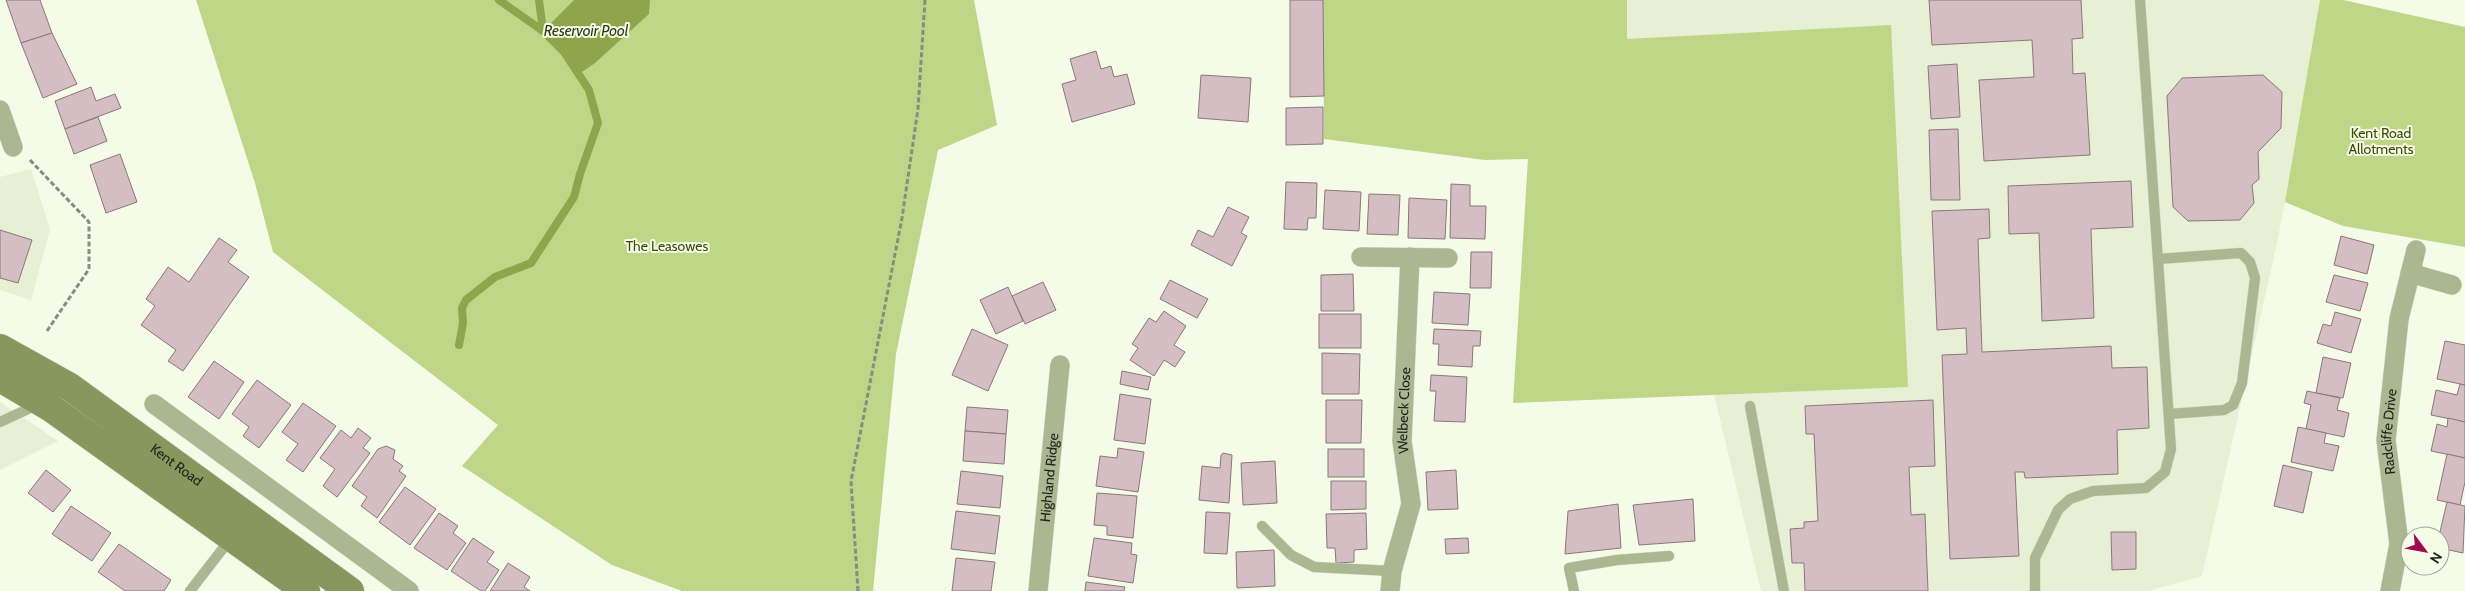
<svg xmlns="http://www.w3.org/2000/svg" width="2465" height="591" font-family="Cabin,sans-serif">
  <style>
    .built { fill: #e7f0d4 }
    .green { fill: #bfd587 }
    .water { fill: #8fa54c }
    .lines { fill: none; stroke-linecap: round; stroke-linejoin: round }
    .stream { stroke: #8fa54c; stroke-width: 8 }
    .building { fill: #d4bdc3; stroke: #8c777c }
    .service-casing { stroke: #d2d8c5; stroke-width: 11 }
    .minor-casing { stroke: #d2d8c5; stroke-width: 20 }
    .secondary-casing { stroke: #d2d8c5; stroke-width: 29 }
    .path { stroke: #888d7f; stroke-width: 3; stroke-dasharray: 5 2.5; stroke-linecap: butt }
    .service { stroke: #abb791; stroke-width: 10 }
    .minor { stroke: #abb791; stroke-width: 19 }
    .secondary { stroke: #87975e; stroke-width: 28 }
    .labels { text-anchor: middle; stroke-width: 4; stroke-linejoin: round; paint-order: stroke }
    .park-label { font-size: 14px; fill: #3e4c07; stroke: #f4fbe6 }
    .street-label { font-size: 14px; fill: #1f221a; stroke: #f4fbe6 }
    .water-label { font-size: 15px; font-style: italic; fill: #2f3813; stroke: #f4fbe6 }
  </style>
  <rect width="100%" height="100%" fill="#f4fbe6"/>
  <g class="built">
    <polygon points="1627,0 2320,0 2315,47 2277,243 2202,576 2148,591 1761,591 1714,394 1513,403 1627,154"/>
    <polygon points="31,169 50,229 31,300 0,290 0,177"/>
    <polygon points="0,402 58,441 0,470"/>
  </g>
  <g class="green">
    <polygon points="196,0 974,0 997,125 938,150 896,354 873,591 682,591 612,565 462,466 498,425 273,252 255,183"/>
    <polygon points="1323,0 1627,0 1627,39 1891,25 1908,387 1513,403 1528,159 1485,160 1324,139"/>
    <polygon points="2320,0 2343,0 2465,27 2465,247 2343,226 2285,202"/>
  </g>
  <polygon class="water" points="574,0 650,0 649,14 595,63 579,74 564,52 543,31"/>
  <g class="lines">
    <g class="stream">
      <polyline points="499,0 543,31"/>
      <polyline points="459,345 463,323 462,308 466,300 495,277 531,263 574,197 580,174 598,123 589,90 564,52 543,31 539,0"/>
    </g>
  </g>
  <g class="building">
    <polygon points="6,0 40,0 52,33 21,43"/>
    <polygon points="1290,0 1323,0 1324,96 1290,97"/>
    <polygon points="1929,0 2081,0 2083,38 2072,39 2073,74 2085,73 2090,155 1984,161 1979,80 2034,77 2032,40 1932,45"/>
    <polygon points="52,33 77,84 43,98 21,43"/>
    <polygon points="1096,51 1101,69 1111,66 1114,77 1127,74 1135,104 1072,122 1062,84 1076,80 1070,59"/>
    <polygon points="1957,64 1960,117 1931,119 1928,66"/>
    <polygon points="1201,75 1251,78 1248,122 1198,118"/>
    <polygon points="2263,75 2282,92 2281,128 2258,152 2259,179 2252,185 2254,203 2240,220 2188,221 2173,207 2167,96 2182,78"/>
    <polygon points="91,87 96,101 115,94 121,108 65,129 55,101"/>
    <polygon points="1323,107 1323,144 1286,145 1286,108"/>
    <polygon points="98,117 107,141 74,154 65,129"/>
    <polygon points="1958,129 1960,200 1931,200 1929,130"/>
    <polygon points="120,154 137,202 106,213 90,165"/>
    <polygon points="2131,181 2133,227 2091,229 2094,318 2042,321 2039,233 2009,234 2008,186"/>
    <polygon points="1286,182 1317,183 1316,218 1308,218 1307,230 1284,229"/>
    <polygon points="1451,184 1470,185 1470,206 1486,206 1485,239 1450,238"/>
    <polygon points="1325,190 1361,192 1359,231 1323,229"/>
    <polygon points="1369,194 1400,195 1398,235 1367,234"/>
    <polygon points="1409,198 1447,200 1445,239 1408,238"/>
    <polygon points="1228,207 1249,217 1241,233 1247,236 1232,266 1191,245 1198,230 1213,237"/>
    <polygon points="1989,209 1990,238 1978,239 1982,352 2111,346 2112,368 2147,367 2149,428 2117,430 2118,474 2025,478 2024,472 2015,472 2019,556 1950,559 1942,355 1967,354 1966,328 1937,330 1932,211"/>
    <polygon points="0,230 32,240 18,283 0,278"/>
    <polygon points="2341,236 2374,245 2367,274 2334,265"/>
    <polygon points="219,238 237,250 228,262 249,277 183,371 168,361 176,350 141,325 155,306 146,299 168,267 189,282"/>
    <polygon points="1471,252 1492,252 1491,288 1470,288"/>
    <polygon points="1353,274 1354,311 1321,311 1321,275"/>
    <polygon points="2334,275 2368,283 2360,311 2326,302"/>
    <polygon points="1170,280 1208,299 1197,318 1160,299"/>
    <polygon points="1043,282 1056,310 1025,324 1012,296"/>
    <polygon points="1008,287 1023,321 996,334 980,300"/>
    <polygon points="1434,292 1470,294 1468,325 1432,323"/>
    <polygon points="1164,311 1186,326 1174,345 1185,352 1175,367 1164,360 1154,376 1130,360 1138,348 1132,344 1149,318 1156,322"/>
    <polygon points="2335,312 2361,319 2351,353 2317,343 2323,324 2331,326"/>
    <rect x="1319" y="314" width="42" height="34"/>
    <polygon points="972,329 1008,345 988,391 952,375"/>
    <polygon points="1434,329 1481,331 1480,346 1473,346 1472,367 1438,365 1439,344 1433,344"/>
    <polygon points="2445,341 2465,345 2465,385 2437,379"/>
    <polygon points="1322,353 1360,354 1359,394 1322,394"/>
    <polygon points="2323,357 2351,363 2343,398 2316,393"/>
    <polygon points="214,361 244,382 219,419 188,397"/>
    <polygon points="1122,371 1151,377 1148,390 1120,384"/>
    <polygon points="1431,375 1467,377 1465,422 1434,421 1436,391 1430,391"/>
    <polygon points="257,380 291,405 259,448 243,436 249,427 232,414"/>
    <polygon points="2460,384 2465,385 2465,422 2431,415 2436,390 2457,395"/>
    <polygon points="2307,391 2340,398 2337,410 2349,413 2344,437 2306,429 2311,405 2304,403"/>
    <polygon points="1120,394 1151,399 1145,444 1114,440"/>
    <polygon points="1326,400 1362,400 1361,443 1326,443"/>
    <polygon points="1933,400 1935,466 1909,467 1911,515 1925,514 1928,591 1805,591 1804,563 1792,563 1790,529 1804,528 1804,522 1818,521 1814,434 1806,434 1805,406"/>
    <polygon points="303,403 336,426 303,472 286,460 298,444 282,432"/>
    <polygon points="967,407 1008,410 1006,434 965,431"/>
    <polygon points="2448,418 2465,422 2465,458 2431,451 2437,424 2447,427"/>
    <polygon points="2298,427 2326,433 2324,443 2339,446 2333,471 2291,462"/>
    <polygon points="358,428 371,438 363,448 370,453 337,497 323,486 335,469 320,458 341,430 351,438"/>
    <polygon points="965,431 1006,434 1004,464 963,461"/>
    <polygon points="386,446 395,450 393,459 403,466 399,471 406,476 377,518 361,506 367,497 352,486 378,449"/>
    <polygon points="1118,448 1144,452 1138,492 1096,486 1100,456 1117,458"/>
    <rect x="1328" y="449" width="36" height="28"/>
    <polygon points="1223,453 1232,455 1229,503 1199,500 1202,466 1220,468 1221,455"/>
    <polygon points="2447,454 2465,458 2465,482 2460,505 2437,500"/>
    <polygon points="1275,461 1277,503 1243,505 1241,463"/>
    <polygon points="2283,465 2312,472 2303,513 2274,506"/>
    <polygon points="46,470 71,490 53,512 28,493"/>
    <polygon points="1456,470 1458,509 1428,510 1426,472"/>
    <polygon points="961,471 1003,476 1000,508 957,504"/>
    <polygon points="1331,481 1366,481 1366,509 1331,510"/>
    <polygon points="405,487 436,509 410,545 379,522"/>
    <polygon points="1097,493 1137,496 1133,538 1107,535 1107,526 1094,525"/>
    <polygon points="1693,499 1695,541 1639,545 1633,505"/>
    <polygon points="2447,502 2465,506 2463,553 2440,548 2439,536"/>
    <polygon points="1618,504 1621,548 1565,554 1568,511"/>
    <polygon points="71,506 111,533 92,561 52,534"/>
    <polygon points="956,511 1000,516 995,554 951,549"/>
    <polygon points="1206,512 1230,513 1227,554 1204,553"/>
    <polygon points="439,513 458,526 453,533 466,543 447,570 414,548"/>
    <polygon points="1366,513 1367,549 1354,550 1354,562 1336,563 1335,548 1327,548 1326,514"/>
    <polygon points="2111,532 2136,532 2136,569 2112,570"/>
    <polygon points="473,538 494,552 487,562 499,570 485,591 481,591 451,571"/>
    <polygon points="1094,538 1132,543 1131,554 1137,555 1133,583 1088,576"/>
    <polygon points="1468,538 1469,553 1446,554 1445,539"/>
    <polygon points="119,544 171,580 164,591 125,591 98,572"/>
    <polygon points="1274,550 1275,586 1237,588 1236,552"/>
    <polygon points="956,558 995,562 991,591 952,591"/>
    <polygon points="508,563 530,577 524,587 530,591 490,591"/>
    <polygon points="1086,582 1125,587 1124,591 1085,591"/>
  </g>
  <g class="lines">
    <defs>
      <g id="service">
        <polyline points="2158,259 2241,253 2250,262 2255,278 2242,383 2233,405 2224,410 2169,414"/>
        <polyline points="1750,406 1784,591"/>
        <polyline points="0,422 39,404"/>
        <polyline points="1262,526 1291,555 1314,567 1392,571"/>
        <polyline points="190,591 231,538"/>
        <polyline points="1574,591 1569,568 1617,560 1669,556"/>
        <polyline points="2035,591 2035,558 2058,510 2070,499 2093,491 2146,488 2165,472 2171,449 2140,0"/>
      </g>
      <g id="minor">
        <polyline points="0,110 13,147"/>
        <polyline points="1361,257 1448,258"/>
        <polyline points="2410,273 2452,285"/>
        <polyline points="154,404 409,591"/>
        <path id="s1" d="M1038 591 1060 365"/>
        <path id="s2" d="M1390 591 1392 571 1411 504 1402 441 1410 257"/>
        <path id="s3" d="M2390 591 2399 544 2386 440 2399 319 2416 250"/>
      </g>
      <g id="secondary">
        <path id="s4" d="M0 348 70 387 350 591"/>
        <polyline points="0,378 51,408 306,591"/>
      </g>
    </defs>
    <use href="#service" class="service-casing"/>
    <use href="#minor" class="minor-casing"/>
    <use href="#secondary" class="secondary-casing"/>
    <g class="path">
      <polyline points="30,160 89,222 89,269 47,331"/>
      <polyline points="858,591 851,481 902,218 918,109 925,0"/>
    </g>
    <use href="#service" class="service"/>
    <use href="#minor" class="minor"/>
    <use href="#secondary" class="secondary"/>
  </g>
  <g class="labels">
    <g class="park-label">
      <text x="2381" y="138">Kent Road<tspan x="2381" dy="16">Allotments</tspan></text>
      <text x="667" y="251">The Leasowes</text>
    </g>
    <g class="street-label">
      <text dy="5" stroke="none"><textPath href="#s2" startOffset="184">Welbeck Close</textPath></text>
      <text dy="5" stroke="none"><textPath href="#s3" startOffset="161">Radcliffe Drive</textPath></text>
      <text dy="5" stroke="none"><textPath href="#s4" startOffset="212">Kent Road</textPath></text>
      <text dy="5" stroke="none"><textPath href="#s1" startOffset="114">Highland Ridge</textPath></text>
    </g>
    <g class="water-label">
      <text x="586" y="36">Reservoir Pool</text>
    </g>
  </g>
  <g transform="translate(2425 551) rotate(122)"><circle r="24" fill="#f4fbe6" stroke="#9fa494"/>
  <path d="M0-4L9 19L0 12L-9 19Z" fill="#9e0953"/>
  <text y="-8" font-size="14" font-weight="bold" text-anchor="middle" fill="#1f221a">N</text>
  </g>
</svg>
